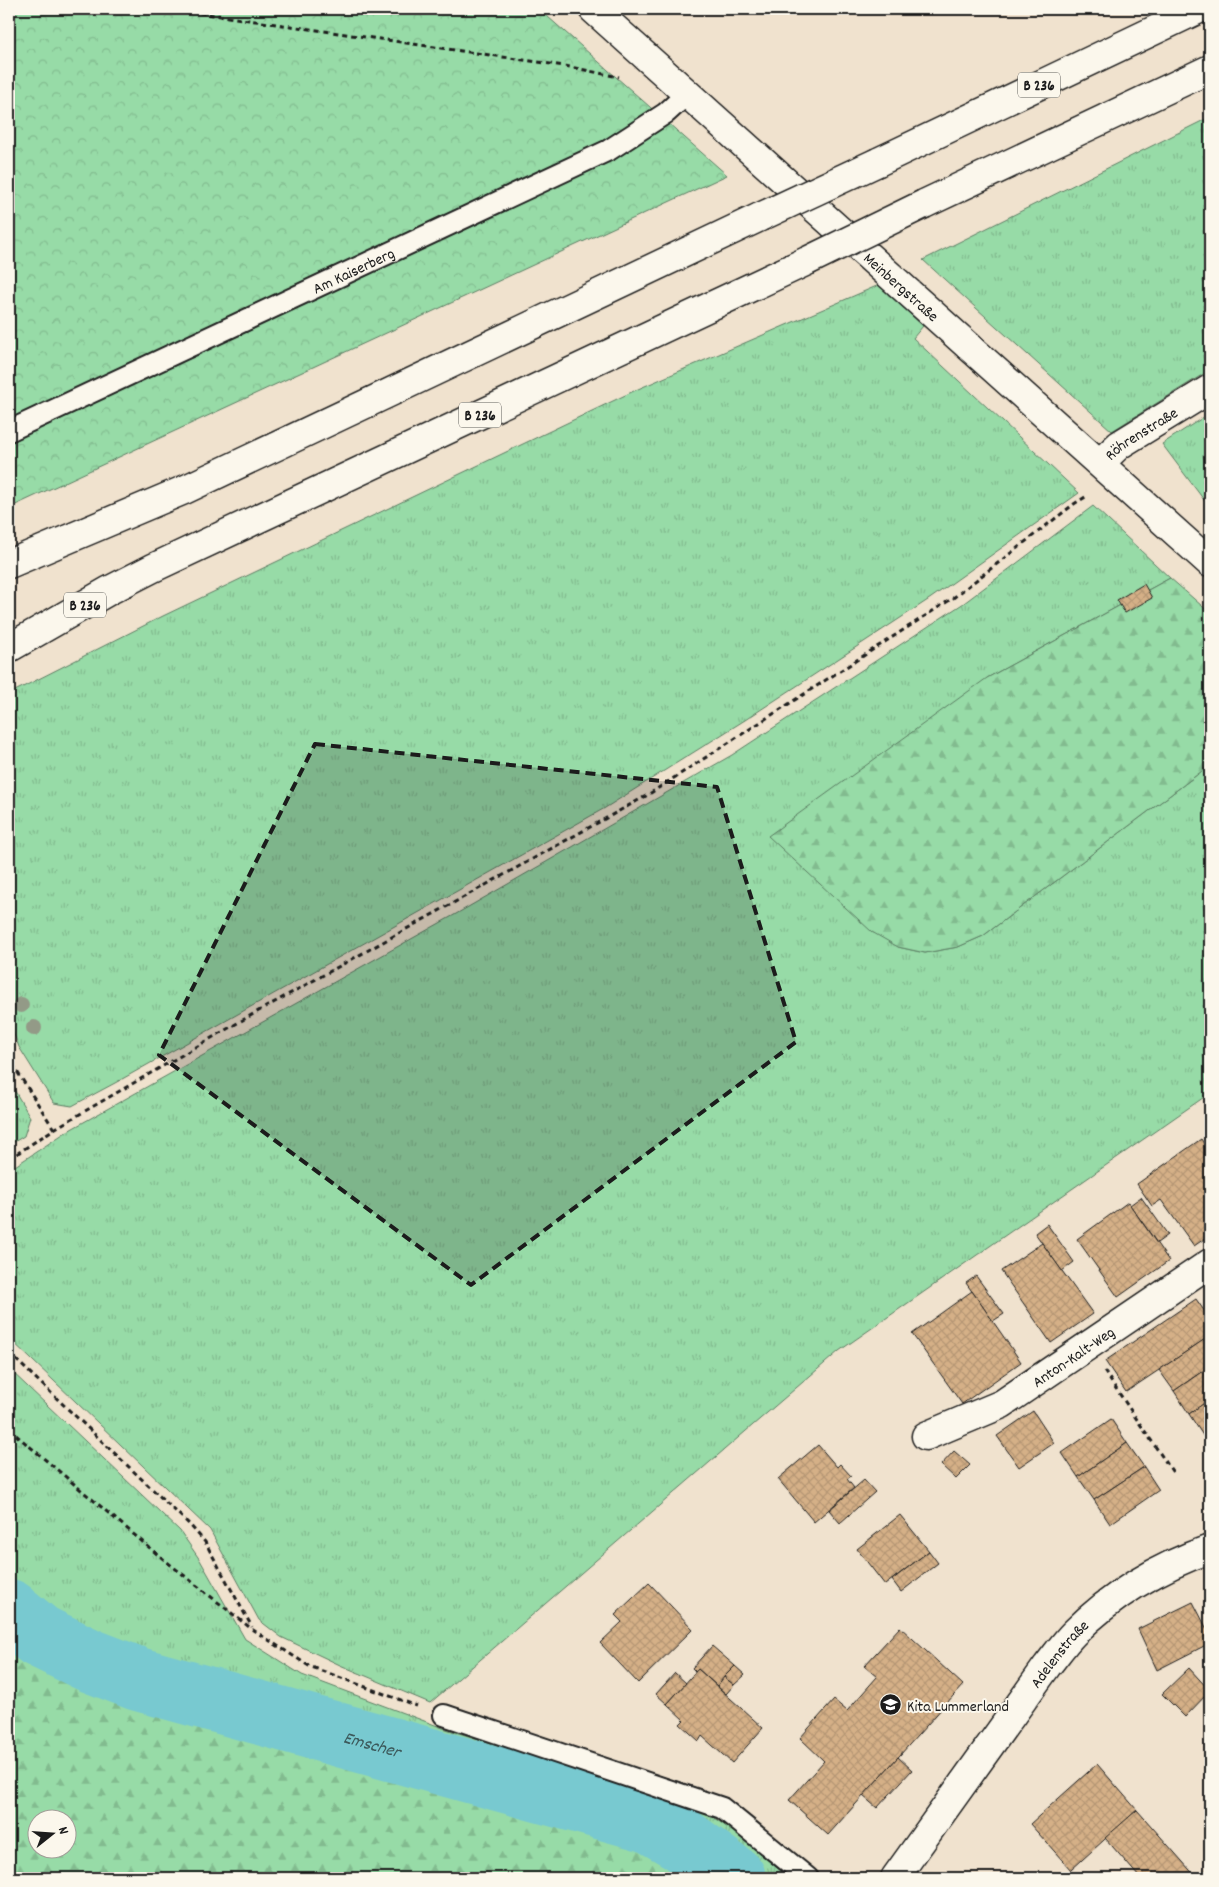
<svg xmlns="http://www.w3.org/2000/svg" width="1219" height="1887" font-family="Dekko,sans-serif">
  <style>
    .grass { fill: url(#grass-tufts); stroke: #5a7c62 }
    .forest { fill: url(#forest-firs); stroke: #5a7c62; fill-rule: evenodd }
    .park { fill: url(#park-crowns); stroke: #5a7c62 }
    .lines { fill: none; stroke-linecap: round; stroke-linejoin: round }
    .river { stroke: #78c9d0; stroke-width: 64 }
    .building { fill: url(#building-cross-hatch); stroke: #1c1c1c }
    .service-casing { stroke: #1c1c1c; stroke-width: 24 }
    .minor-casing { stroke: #1c1c1c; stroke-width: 31 }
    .trunk-casing { stroke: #1c1c1c; stroke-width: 31 }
    .path { stroke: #1c1c1c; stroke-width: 3; stroke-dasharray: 5 4; stroke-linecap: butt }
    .service { stroke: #fbf7ec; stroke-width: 20 }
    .minor { stroke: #fbf7ec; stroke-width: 28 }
    .trunk { stroke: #fbf7ec; stroke-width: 28 }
    .trunk-bridge-casing { stroke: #1c1c1c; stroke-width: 31; stroke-linecap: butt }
    .trunk-bridge { stroke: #fbf7ec; stroke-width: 28 }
    .tree { fill: #939a87 }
    .marked { fill: #1c1c1c; fill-opacity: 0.2; stroke: #1c1c1c; stroke-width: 4; stroke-dasharray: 10 6; stroke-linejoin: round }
    .labels { text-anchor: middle; stroke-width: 4; stroke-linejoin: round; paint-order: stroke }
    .shield { fill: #fbf7ec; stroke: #5f5e5a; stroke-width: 1 }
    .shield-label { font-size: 15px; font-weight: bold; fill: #1c1c1c }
    .street-label { font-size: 16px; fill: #1c1c1c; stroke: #fbf7ec }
    .poi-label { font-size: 16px; fill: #1c1c1c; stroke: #fbf7ec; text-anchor: start }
    .water-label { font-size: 18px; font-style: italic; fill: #3c595b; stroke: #fbf7ec }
  </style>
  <defs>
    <pattern id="grass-tufts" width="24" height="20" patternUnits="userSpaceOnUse" patternTransform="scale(1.25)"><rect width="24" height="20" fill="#97dba7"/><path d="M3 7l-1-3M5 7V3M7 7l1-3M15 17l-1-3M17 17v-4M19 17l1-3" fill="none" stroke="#82bb8f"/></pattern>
    <pattern id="forest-firs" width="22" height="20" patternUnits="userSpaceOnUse" patternTransform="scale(1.25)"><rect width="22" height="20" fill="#97dba7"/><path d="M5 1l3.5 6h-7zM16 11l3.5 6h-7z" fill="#82bb8f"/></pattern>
    <pattern id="park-crowns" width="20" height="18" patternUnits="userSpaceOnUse" patternTransform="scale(1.25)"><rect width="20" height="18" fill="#97dba7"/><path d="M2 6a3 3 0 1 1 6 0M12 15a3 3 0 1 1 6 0" fill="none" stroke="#82bb8f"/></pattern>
    <pattern id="building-cross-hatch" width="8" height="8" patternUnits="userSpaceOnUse" patternTransform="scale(1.25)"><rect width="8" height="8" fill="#d5b087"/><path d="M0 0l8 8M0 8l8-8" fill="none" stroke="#b69774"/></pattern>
  </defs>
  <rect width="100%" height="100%" fill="#f0e2ce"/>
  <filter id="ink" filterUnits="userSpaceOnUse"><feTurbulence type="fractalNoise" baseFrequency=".02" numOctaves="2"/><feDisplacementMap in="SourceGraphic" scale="10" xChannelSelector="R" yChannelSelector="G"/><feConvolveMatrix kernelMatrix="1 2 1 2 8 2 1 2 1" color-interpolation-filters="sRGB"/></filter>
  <g filter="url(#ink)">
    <g class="grass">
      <polygon points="1210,117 1210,370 1112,431 923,260"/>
      <polygon points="879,285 923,326 913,338 1079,493 931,598 745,720 605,808 115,1083 72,1106 54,1103 19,1047 9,1022 9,694 163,616 638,389"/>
      <polygon points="1210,413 1210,508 1162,444"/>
      <polygon points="1093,506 1170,578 987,678 898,947 925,953 958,947 983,936 1210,765 1210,1093 839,1351 430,1703 340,1665 281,1637 259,1620 210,1530 9,1338 9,1170 66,1132 456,914 732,755 964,603"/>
      <polygon points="9,1081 30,1117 24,1136 9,1145"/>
      <polygon points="9,1369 180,1531 200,1560 245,1639 302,1675 443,1728 701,1809 736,1833 789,1878 703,1878 647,1837 141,1698 35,1645 9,1624"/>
    </g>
    <g class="forest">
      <polygon points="1170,578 1210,613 1210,765 983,936 958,947 925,953 898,947 872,932 768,836 987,678"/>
      <path d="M9 1624 35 1645 141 1698 647 1837 703 1878H9ZM38 1820H68V1850H38Z"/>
    </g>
    <polygon class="park" points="9,9 539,9 727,175 9,508"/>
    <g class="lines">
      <path class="river" id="s1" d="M9 1611 39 1636 89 1660 138 1679 650 1821 681 1839 734 1878"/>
    </g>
    <g class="building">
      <polygon points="1144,584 1152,598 1125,613 1117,600"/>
      <polygon points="1201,1139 1210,1152 1210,1235 1194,1246 1161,1200 1152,1206 1137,1184"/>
      <polygon points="1141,1197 1168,1235 1157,1243 1130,1205"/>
      <polygon points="1128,1202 1169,1261 1118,1297 1077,1239"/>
      <polygon points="1047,1224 1074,1262 1062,1271 1035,1233"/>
      <polygon points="1042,1243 1093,1314 1051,1343 1001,1271"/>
      <polygon points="976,1276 1004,1314 993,1321 966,1283"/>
      <polygon points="972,1291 1021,1362 962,1404 912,1334"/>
      <polygon points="1196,1299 1210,1319 1210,1336 1126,1392 1105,1361"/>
      <polygon points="1208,1337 1210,1340 1210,1366 1174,1391 1159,1370"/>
      <polygon points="1210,1366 1210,1399 1189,1414 1174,1391"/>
      <polygon points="1210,1399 1210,1432 1204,1437 1189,1414"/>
      <polygon points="1033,1411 1054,1443 1019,1467 997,1436"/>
      <polygon points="1111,1419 1127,1443 1078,1477 1062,1453"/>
      <polygon points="1127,1443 1144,1467 1094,1500 1078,1477"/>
      <polygon points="818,1445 837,1467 840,1464 851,1476 847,1479 854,1488 814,1522 778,1479"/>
      <polygon points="954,1451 970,1465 956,1479 941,1465"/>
      <polygon points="1144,1467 1159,1490 1110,1524 1094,1500"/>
      <polygon points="864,1480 875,1492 840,1523 829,1510"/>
      <polygon points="900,1515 929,1551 885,1585 857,1549"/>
      <polygon points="929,1551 938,1563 901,1592 892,1580"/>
      <polygon points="649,1583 693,1629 638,1683 600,1643 622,1622 615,1615"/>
      <polygon points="1193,1602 1210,1635 1210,1643 1157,1670 1138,1629"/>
      <polygon points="900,1627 963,1685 828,1835 789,1800 824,1761 800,1738 834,1700 847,1711 877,1677 864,1666"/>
      <polygon points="712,1646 735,1666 717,1686 698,1669 696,1672 692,1668"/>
      <polygon points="735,1666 745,1675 734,1685 724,1677"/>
      <polygon points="1189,1668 1210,1691 1185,1717 1162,1694"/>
      <polygon points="698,1669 763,1728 732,1763 702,1736 699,1741 680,1724 684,1720 667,1704"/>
      <polygon points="675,1673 686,1683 667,1704 656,1694"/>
      <polygon points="724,1677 734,1685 726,1694 717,1686"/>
      <polygon points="898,1757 912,1770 877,1808 863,1796"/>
      <polygon points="1097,1764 1137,1810 1071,1870 1030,1824"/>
      <polygon points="1137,1810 1197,1878 1140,1878 1105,1838"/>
    </g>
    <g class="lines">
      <defs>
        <g id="service">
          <path id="s2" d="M9 431 609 150 666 113 688 93"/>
          <polyline points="444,1715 722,1808 808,1878"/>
        </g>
        <g id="minor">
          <path id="s3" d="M593 9 1210 563"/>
          <path id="s4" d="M1100 463 1119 445 1210 389"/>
          <path id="s5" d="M926 1436 1002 1404 1210 1263"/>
          <path id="s6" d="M895 1878 1047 1666C1056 1655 1064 1643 1074 1633 1113 1594 1158 1567 1210 1549"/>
        </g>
        <g id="trunk">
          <polyline points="878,162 1199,9"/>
          <polyline points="924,204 1210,69"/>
          <polyline points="9,564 184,490 760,217"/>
          <polyline points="9,648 110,590 153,568 807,261"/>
        </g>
      </defs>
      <use href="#service" class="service-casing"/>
      <use href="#minor" class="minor-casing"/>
      <use href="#trunk" class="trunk-casing"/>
      <g class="path">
        <polyline points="173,9 565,66 619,77"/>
        <polyline points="9,1047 11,1062 54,1129"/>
        <polyline points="9,1159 54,1129 255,1013 646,796 953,598 1074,504 1087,496"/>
        <polyline points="9,1353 189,1524 205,1542 252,1627"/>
        <polyline points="1104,1371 1174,1474"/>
        <polyline points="9,1429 157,1554 253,1630 309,1666 417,1706"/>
      </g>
      <use href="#service" class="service"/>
      <use href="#minor" class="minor"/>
      <use href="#trunk" class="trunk"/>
      <defs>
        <g id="trunk-bridge">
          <polyline points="760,217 878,162"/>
          <polyline points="807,261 924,204"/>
        </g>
      </defs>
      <use href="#trunk-bridge" class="trunk-bridge-casing"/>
      <use href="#trunk-bridge" class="trunk-bridge"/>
    </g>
    <g class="tree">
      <circle cx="21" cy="1005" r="8"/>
      <circle cx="34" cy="1028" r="8"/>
    </g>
  </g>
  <path class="marked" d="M315 744 717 787 796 1042 471 1285 159 1055Z"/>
  <defs>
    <symbol id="school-disc" viewBox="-11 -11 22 22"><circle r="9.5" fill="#1c1c1c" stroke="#fbf7ec"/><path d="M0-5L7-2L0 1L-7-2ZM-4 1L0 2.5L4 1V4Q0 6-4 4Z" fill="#fff"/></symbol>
  </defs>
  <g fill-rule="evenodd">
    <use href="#school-disc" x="878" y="1692" width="25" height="25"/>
  </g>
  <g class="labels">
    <g class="shield">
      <rect x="1018" y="72.5" width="42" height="25" rx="4"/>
      <rect x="459" y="402.5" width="42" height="25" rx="4"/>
      <rect x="64" y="592.5" width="42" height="25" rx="4"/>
    </g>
    <g class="shield-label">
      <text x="1039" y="90">B 236</text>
      <text x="480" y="420">B 236</text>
      <text x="85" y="610">B 236</text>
    </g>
    <g class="street-label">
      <text dy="6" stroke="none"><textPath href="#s2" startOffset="380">Am Kaiserberg</textPath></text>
      <text dy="6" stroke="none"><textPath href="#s3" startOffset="415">Meinbergstraße</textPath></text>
      <text dy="6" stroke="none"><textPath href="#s4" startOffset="51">Röhrenstraße</textPath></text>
      <text dy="6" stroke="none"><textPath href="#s5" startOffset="168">Anton-Kalt-Weg</textPath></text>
      <text dy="6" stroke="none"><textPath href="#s6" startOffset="278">Adelenstraße</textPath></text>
    </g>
    <g class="poi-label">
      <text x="907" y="1711">Kita Lummerland</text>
    </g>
    <g class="water-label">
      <text dy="6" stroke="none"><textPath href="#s1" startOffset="390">Emscher</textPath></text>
    </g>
  </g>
  <rect width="1219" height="1887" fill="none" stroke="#fbf7ec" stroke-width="30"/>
  <rect x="15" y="15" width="1189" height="1857" fill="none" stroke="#1c1c1c" stroke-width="2" filter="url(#ink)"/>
  <g transform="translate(52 1834) rotate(73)"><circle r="24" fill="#fbf7ec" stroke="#a29f99"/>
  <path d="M0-4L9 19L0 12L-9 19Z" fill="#1c1c1c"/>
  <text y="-8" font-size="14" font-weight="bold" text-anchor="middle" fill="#1c1c1c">N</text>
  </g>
</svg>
